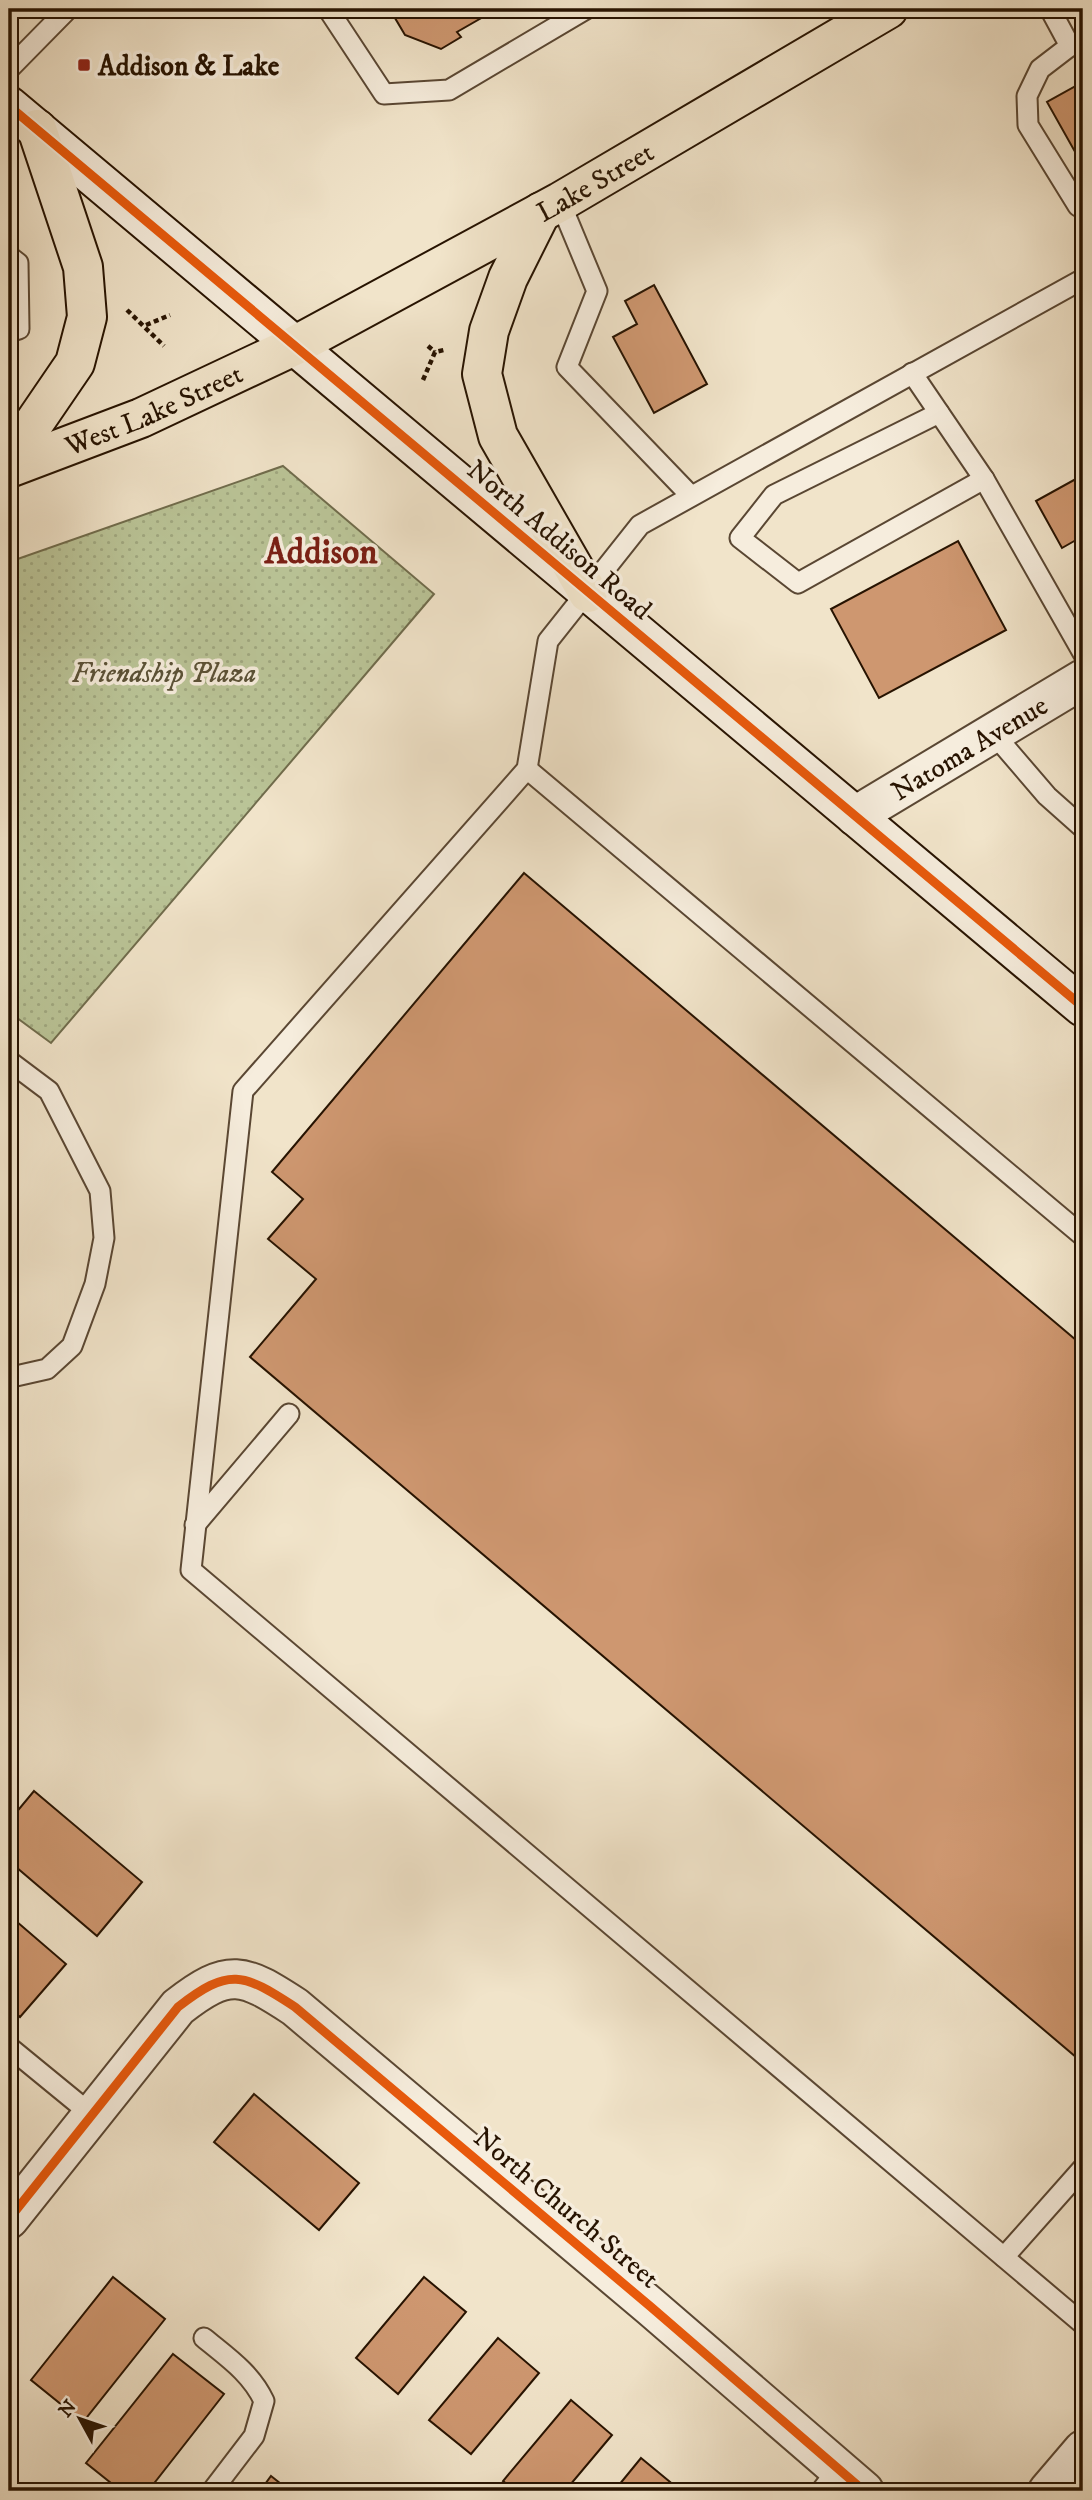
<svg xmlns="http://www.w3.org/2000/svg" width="1092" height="2500" font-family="'IM FELL DW Pica',serif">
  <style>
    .park { fill: url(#park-dots); stroke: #706c4c; stroke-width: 2 }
    .building { fill: #ce9770; stroke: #271301; stroke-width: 2 }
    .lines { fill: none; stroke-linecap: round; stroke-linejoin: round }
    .lane-casing { stroke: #5a4733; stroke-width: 23 }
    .street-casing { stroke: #5a4733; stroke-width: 42 }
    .secondary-casing { stroke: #271301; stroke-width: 42 }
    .primary-casing { stroke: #271301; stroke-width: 42 }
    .path { stroke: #271301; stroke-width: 4.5; stroke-dasharray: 5 3.5; stroke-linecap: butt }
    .lane { stroke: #f6eddd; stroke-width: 19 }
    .street { stroke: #f6eddd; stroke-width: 38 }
    .secondary { stroke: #f6eddd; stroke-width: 38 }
    .primary { stroke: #f1e4ca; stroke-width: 38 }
    .cycleway-casing { stroke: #f6eddd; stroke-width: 13 }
    .cycleway { stroke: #e8590c; stroke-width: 9 }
    .poi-dot { fill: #8f2418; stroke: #f6eddd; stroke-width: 2.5 }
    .labels { text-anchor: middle; stroke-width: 7; stroke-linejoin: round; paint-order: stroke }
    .poi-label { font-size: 28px; font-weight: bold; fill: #271301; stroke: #f6eddd; text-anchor: start }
    .street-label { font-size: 28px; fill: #271301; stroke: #f6eddd }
    .park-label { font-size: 28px; font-style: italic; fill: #5a5136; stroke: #f6eddd }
    .district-label { font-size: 35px; font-weight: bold; fill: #7a1f14; stroke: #f6eddd }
  </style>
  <defs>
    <pattern id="park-dots" width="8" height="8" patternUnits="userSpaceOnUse" patternTransform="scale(1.75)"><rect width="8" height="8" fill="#bac497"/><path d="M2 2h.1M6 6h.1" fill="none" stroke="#a0a880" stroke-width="1.8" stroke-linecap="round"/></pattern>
  </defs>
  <rect width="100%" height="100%" fill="#f1e4ca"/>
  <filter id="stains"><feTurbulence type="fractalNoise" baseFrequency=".00286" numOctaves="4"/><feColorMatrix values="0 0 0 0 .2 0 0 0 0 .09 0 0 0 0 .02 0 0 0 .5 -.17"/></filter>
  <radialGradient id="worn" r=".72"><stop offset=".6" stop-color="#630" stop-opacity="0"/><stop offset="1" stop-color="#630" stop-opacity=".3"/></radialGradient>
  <polygon class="park" points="283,466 434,594 51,1043 9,1012 9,562"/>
  <g class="building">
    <polygon points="396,9 497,9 457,32 461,37 441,49 405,35 395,18 400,15"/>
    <polygon points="1083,82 1083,166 1047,102"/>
    <polygon points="654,285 707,384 654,413 613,337 637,324 625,301"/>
    <polygon points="1083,475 1083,536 1062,548 1036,501"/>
    <polygon points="958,541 1006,630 879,698 831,609"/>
    <polygon points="524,873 1083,1346 1083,2063 250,1357 316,1279 268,1239 303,1199 272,1172"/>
    <polygon points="34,1791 142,1882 97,1936 9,1861 9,1821"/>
    <polygon points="9,1915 66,1964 20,2017 9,2007"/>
    <polygon points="254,2094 359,2183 319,2230 214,2142"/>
    <polygon points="113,2277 165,2319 83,2422 31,2380"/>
    <polygon points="424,2277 466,2312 398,2394 356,2358"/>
    <polygon points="498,2338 539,2373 471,2454 429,2420"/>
    <polygon points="173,2354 224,2394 148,2491 121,2491 86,2463"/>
    <polygon points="571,2400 612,2435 565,2491 515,2491 503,2481"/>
    <polygon points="641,2458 681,2491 614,2491"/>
    <polygon points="271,2476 290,2491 260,2491"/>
  </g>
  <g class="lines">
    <defs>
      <g id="lane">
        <polyline points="328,9 384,94 449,90 586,9"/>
        <polyline points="1050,9 1070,46 1083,44"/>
        <polyline points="1070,46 1040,69 1027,96 1028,125 1078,206 1083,209"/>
        <polyline points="9,69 68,9"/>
        <polyline points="560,202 597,291 567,367 691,496"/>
        <polyline points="9,256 18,263 19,329 9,332"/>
        <polyline points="1083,279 640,525 548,641 527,769 243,1091 191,1570 1083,2324"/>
        <polyline points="912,373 984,479 1083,653"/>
        <polyline points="939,413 774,495 740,538 798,583 984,479"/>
        <polyline points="993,733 1047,796 1083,828"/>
        <polyline points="527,769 1083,1236"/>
        <polyline points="9,1061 49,1091 100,1191 104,1238 95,1284 72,1346 47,1369 16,1376"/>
        <polyline points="195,1525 289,1414"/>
        <polyline points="9,2047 92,2115"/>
        <polyline points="1004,2257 1083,2168"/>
        <path d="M204 2338C227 2357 251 2373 264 2401L254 2436 212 2491"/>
        <polyline points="821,2491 838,2469"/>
      </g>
      <g id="street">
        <path id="s1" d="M855 816 1083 679"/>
        <path d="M9 2219 178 2007C229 1967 243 1973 295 2007L651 2307 864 2491"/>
        <polyline points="1048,2491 1083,2450"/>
      </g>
      <polyline id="secondary" points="9,106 1083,1007"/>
      <g id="primary">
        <polyline points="541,212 508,278 489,331 482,374 498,436 588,593"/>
        <polyline points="9,445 32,426 75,363 87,317 83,267 37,129"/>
        <path id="s2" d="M9 468 141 418 296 345 560 202 888 9"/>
      </g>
    </defs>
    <use href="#lane" class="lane-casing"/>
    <use href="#street" class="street-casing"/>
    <use href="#secondary" class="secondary-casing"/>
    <use href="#primary" class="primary-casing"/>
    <g class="path">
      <polyline points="127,310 164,346"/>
      <polyline points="146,325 170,315"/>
      <polyline points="428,346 435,352"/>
      <polyline points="423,380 435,352 444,350"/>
    </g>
    <use href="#lane" class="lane"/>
    <use href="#street" class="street"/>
    <use href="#secondary" class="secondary"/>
    <use href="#primary" class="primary"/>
    <defs>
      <g id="cycleway">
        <polyline points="9,106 1083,1007"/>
        <path d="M9 2219 178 2007C229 1967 243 1973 295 2007L651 2307 864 2491"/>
      </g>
    </defs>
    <use href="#cycleway" class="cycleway-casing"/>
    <use href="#cycleway" class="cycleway"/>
  </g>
  <rect class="poi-dot" x="77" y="58" width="14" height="14" rx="3.5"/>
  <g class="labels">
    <g class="poi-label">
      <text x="98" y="75">Addison &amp; Lake</text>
    </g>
    <g class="street-label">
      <text dy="10" stroke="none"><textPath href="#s2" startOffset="653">Lake Street</textPath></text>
      <text dy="10" stroke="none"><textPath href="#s2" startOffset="156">West Lake Street</textPath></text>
      <text transform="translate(560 539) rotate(40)" y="10">North Addison Road</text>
      <text dy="10" stroke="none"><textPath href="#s1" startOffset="133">Natoma Avenue</textPath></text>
      <text transform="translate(567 2207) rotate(40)" y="10">North Church Street</text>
    </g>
    <g class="park-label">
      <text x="164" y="682">Friendship Plaza</text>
    </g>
    <g class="district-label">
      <text x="321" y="563">Addison</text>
    </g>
  </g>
  <rect width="1092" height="2500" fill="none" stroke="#f1e4ca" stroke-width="35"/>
  <rect x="10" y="10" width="1071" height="2479" fill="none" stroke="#271301" stroke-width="3.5"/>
  <rect x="18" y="18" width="1057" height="2465" fill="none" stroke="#271301" stroke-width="2"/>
  <g transform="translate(80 2419) rotate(310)" stroke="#f6eddd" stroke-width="5" paint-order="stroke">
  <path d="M0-5L12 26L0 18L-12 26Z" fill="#271301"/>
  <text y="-10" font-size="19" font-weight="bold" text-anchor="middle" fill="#271301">N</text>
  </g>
  <rect width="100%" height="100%" filter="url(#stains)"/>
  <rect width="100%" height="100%" fill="url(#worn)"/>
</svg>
